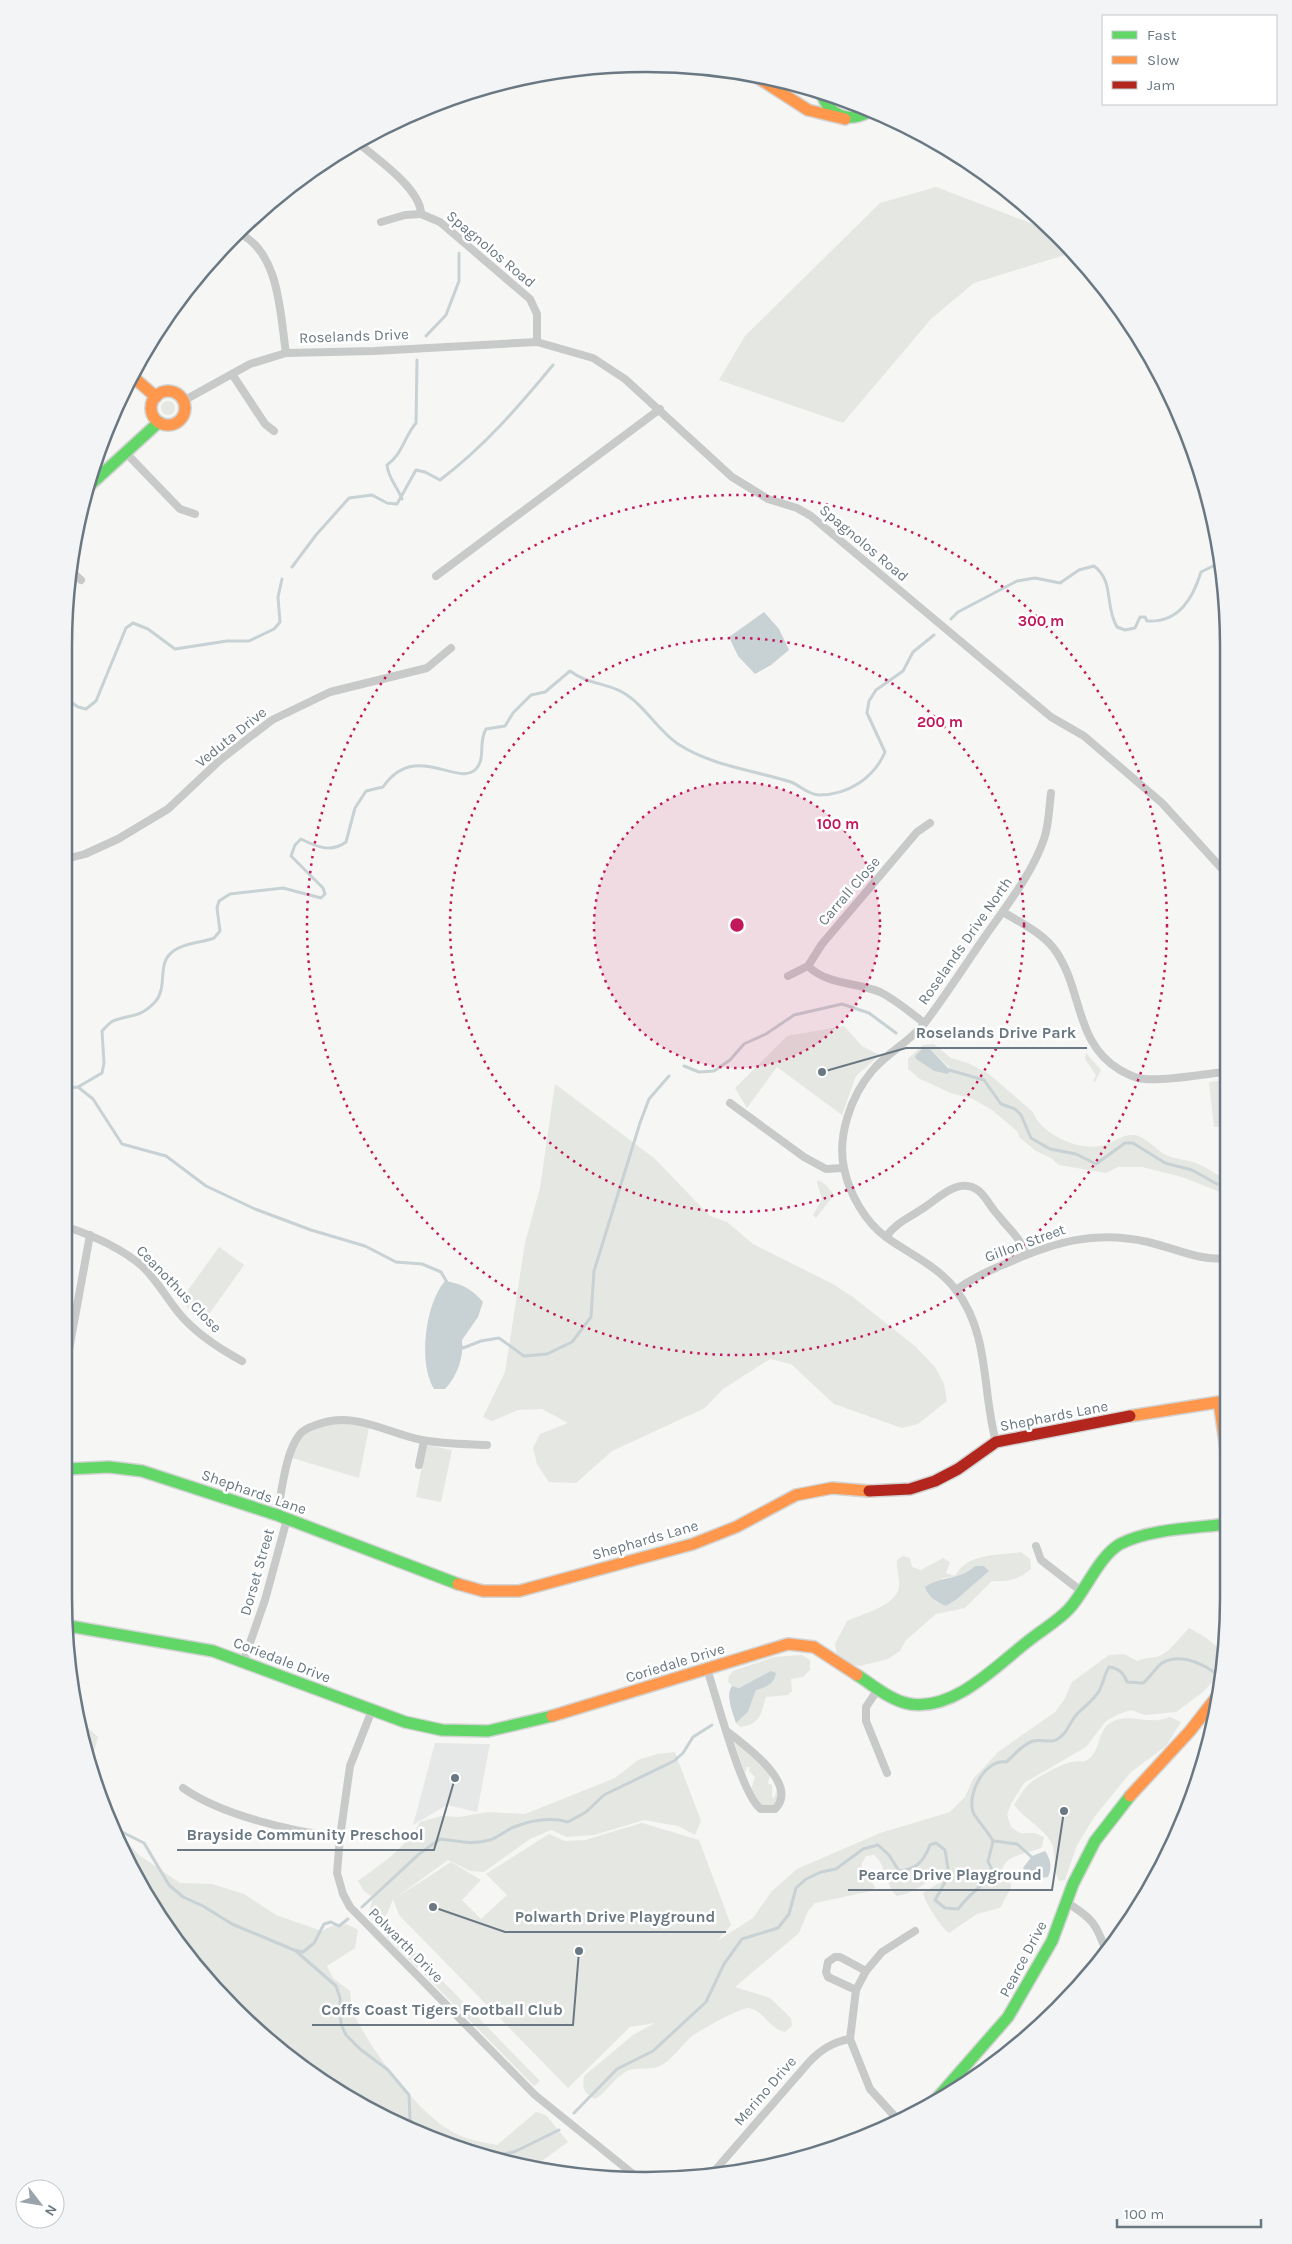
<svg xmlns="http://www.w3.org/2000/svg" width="1292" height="2244" font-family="Karla,sans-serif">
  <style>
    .built { fill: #e6e7e7 }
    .green { fill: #e5e7e3; fill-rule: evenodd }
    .water { fill: #c8d1d3 }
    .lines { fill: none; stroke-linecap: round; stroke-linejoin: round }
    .stream { stroke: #c8d1d3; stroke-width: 3 }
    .fast-casing { stroke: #d2d3d3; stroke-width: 14 }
    .slow-casing { stroke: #d2d3d3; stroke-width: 14 }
    .jam-casing { stroke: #d2d3d3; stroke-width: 14 }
    .street { stroke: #c8caca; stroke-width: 8 }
    .fast { stroke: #63d668; stroke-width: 11 }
    .slow { stroke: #ff974d; stroke-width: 11 }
    .jam { stroke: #b3261e; stroke-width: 11 }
    .ring { fill: none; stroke: #c2185b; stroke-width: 2.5; stroke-dasharray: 2.5 5 }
    .labels { text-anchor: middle; stroke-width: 5; stroke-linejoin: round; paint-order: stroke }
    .street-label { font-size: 15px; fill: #697882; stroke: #fff }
    .rim { fill: none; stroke: #697882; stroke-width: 2.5 }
    .centre { fill: #c2185b; stroke: #fff; stroke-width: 2.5 }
    .ring-label { font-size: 15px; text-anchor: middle; font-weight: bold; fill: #c2185b; stroke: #fff; stroke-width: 5; stroke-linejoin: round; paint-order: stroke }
    .leader { fill: none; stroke: #697882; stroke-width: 2 }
    .callout-dot { fill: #697882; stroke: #fff; stroke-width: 2 }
    .callout-label { font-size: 16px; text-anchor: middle; font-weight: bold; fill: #697882; stroke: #fff; stroke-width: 5; stroke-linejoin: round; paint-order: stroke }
  </style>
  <rect width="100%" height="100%" fill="#f6f6f5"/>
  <polygon class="built" points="435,1743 490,1744 477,1812 447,1805 413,1825"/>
  <g class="green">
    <polygon points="936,187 1033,224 1068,254 974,283 931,319 843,423 719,380 745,336 880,203"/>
    <circle cx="168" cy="408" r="7"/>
    <polygon points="844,1026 862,1046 880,1055 856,1076 842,1115 777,1067 747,1108 735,1088 787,1036"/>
    <path d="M934 1044 951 1058 968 1063 989 1074 1033 1112C1041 1135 1084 1154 1107 1144 1117 1140 1123 1134 1135 1135 1144 1136 1156 1149 1164 1154 1174 1159 1182 1159 1193 1162 1205 1166 1216 1173 1225 1181V1194L1182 1177 1142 1167H1118L1106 1173 1059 1165 1051 1158 1036 1151 1020 1138 1017 1131 992 1110 971 1098 953 1094 920 1079 908 1069V1059L923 1045ZM932 1051 950 1068 946 1074 934 1071 916 1059Z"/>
    <polygon points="1086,1053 1101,1070 1095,1082 1093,1081 1096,1075 1085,1059"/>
    <polygon points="1225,1080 1225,1126 1214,1127 1209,1082"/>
    <polygon points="555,1084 654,1158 710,1216 727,1222 753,1244 831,1283 853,1297 916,1347 935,1367 944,1384 947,1401 918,1424 902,1428 834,1404 791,1364 770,1359 723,1389 705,1408 612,1451 576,1483 549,1482 537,1464 533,1448 540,1434 568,1423 542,1409 518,1410 492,1421 483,1417 505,1372 525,1243 540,1188"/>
    <polygon points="818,1180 826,1185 834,1195 816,1218 813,1215 822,1199 817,1183"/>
    <polygon points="219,1247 244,1265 202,1324 181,1300"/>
    <polygon points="370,1423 359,1478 289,1457 299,1435 319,1424"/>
    <polygon points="426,1445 452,1450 441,1502 416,1497"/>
    <path d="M1021 1552 1030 1559 1031 1569C1018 1580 1008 1582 992 1581L965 1608 936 1614 906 1640 900 1651 888 1659 860 1666 846 1663 837 1655 835 1644 847 1621C862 1614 896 1606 899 1587 900 1579 896 1568 897 1560L903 1556 910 1558 912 1567 921 1570 943 1558 950 1562 946 1573 955 1576C968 1552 998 1556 1021 1552ZM975 1566 981 1578 957 1599 946 1606 936 1602 927 1593 943 1578C957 1577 965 1576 975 1566Z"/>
    <path d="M1189 1628 1205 1637 1224 1652 1219 1675 1203 1692 1176 1712 1145 1715 1131 1710 1119 1714 1106 1721 1086 1747 1024 1783 1011 1804 1007 1815 1011 1827 1020 1833H1035L1044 1837 1042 1847C1028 1855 1002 1853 1002 1874L1010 1880 1011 1888 1000 1908 977 1914 949 1933C941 1927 925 1903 923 1893L942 1881 943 1874C926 1880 916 1893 897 1896 884 1884 887 1866 874 1855L866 1856 861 1865 875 1887 872 1891 815 1903 808 1911 799 1933 735 1987 770 1998 791 2018 792 2026 785 2032C769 2029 763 2009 748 2008 740 2008 698 2031 691 2037 681 2046 672 2060 660 2066 651 2070 639 2067 630 2070 615 2075 608 2092 595 2099 584 2093 582 2089 584 2076L633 2035 655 2023 630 2027 568 2088 399 1915 393 1899 387 1914 380 1920 372 1918 369 1913 373 1897 364 1891 358 1881C381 1864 406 1848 420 1822L441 1816 459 1817 488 1812 525 1814 615 1778 638 1760 657 1754 675 1752 701 1821 695 1835 678 1826 644 1820 594 1835 567 1837 551 1830 530 1839 484 1872 470 1871 448 1860 394 1899 451 1862 481 1880 462 1900 481 1919 507 1895 486 1874 549 1834 565 1841 585 1840 642 1823 699 1840 731 1925 717 1941 753 1918 772 1891 797 1869 880 1833 950 1812 965 1797 973 1779 998 1752 1055 1712 1064 1700 1072 1682 1109 1655 1124 1654 1137 1661C1144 1658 1149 1658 1156 1657 1169 1654 1180 1637 1189 1628Z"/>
    <path d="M802 1655 810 1660V1670L803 1677 791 1679 792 1691 788 1695 766 1697C761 1714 760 1725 740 1727L736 1723 748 1712 756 1690 753 1681 739 1688 732 1686 728 1682 729 1676 733 1671 774 1657Z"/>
    <path d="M1170 1717 1181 1722 1166 1746 1131 1772 1095 1816 1077 1845 1065 1880 1059 1881C1052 1866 1057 1855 1051 1842 1042 1827 1025 1819 1014 1805 1018 1799 1022 1791 1027 1786 1034 1778 1060 1765 1071 1762 1078 1760 1083 1763 1089 1759 1102 1748 1096 1729 1114 1721 1132 1713 1148 1726 1170 1717Z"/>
    <polygon points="79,1719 98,1737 90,1767"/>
    <polygon points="734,1741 758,1760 770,1774 768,1784 772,1785 772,1797 774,1798 777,1790 777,1798 773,1806 766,1808 757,1802 751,1790 755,1777 749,1771 750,1767 747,1767 745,1773"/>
    <path d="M114 1832 119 1834 139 1855 180 1883 212 1884 244 1894 276 1915 322 1931C337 1923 344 1921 358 1930L355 1948 327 1966 333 1978 350 1991C351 1998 351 2007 354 2014 370 2049 416 2110 449 2130 464 2139 480 2142 497 2145L536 2112 546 2115 568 2142 539 2163 528 2167 495 2160 389 2120 322 2082 234 2010 184 1952 124 1856Z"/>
    <polygon points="393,1930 424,1962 417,1968 386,1936"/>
    <polygon points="429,1967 540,2081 534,2086 423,1973"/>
  </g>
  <g class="water">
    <polygon points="764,612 779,629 789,650 771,665 755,674 738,656 729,637"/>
    <polygon points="923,1048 929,1048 951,1071 947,1074 934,1071 916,1059 915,1056"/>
    <path d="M445 1281C461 1283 473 1290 483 1302L478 1317 462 1340C464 1358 457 1376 445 1389H434C418 1363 425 1304 445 1281Z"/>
    <path d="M975 1566H984L989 1571 957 1599 946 1606C936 1602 928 1597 925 1587 943 1575 959 1581 975 1566Z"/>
    <path d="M771 1671 776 1673C774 1685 766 1687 756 1690L748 1712 736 1723C733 1713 725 1695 732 1686L739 1688Z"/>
    <path d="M1045 1851C1051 1860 1052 1867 1048 1877L1036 1879 1029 1877 1023 1868 1032 1856Z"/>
  </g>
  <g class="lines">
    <g class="stream">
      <polyline points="426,336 446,315 459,281 459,253"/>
      <path d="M402 499C397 486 388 478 387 465 402 455 404 437 416 423L417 360"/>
      <path d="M292 567 316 535 349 498 372 495 387 503 397 504 416 470 425 472 440 480C484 447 519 406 553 365"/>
      <path d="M951 619 958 612 1017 581 1035 578 1060 583 1079 570 1094 566C1115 582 1104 605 1117 627L1125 630 1135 628 1140 617H1145L1147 621C1179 623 1193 598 1201 572L1213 566 1223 567"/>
      <polyline points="65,698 78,707 86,709 96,701 126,628 133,623 148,629 175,649 227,641 249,641 274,629 280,622 278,597 282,579"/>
      <polyline points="684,1066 699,1072 714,1071 730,1060 744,1044 766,1034 794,1015 842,1004 869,1013 896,1033"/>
      <polyline points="949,1070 984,1080 1001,1104 1015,1109 1021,1115 1031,1138 1050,1149 1076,1154 1096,1164 1125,1143 1133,1143 1165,1163 1192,1170 1217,1184"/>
      <polyline points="78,1087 93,1099 122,1144 166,1156 206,1186 255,1209 311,1230 365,1246 396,1262 422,1264 441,1272 448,1284"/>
      <path d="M67 1088 78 1087 102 1073 104 1063 102 1031C105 1028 109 1023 113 1021 130 1014 139 1019 155 1002 168 988 157 965 171 953 182 943 201 943 214 938L220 931 217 908 219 901 230 894 283 888 321 898 325 894 323 888 291 856 295 845 301 839C317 847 331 853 346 842L355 808 366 791 383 787C415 740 458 788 476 769 486 758 478 742 486 729L505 726 513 713 531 695 545 692 570 671C589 685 604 682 622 692 644 704 658 731 678 744 712 766 753 770 791 782 801 786 807 794 819 795 848 795 874 778 885 752L867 713 869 701 876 690 903 671 913 652 934 635"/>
      <polyline points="461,1346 463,1348 481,1341 499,1338 524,1356 547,1354 572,1342 591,1317 594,1271 640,1123 649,1099 669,1076"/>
      <polyline points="112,1827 144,1843 169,1885 183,1897 203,1906 232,1924 294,1950 303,1952 314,1943 324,1924 331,1922 339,1926 348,1919"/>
      <polyline points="994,1841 1017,1844 1034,1859"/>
      <path d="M362 1907 419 1854 440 1839C457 1841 473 1845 490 1840 499 1837 506 1830 514 1827 532 1820 550 1817 568 1822L586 1812 604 1795 674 1761 683 1753 693 1737 712 1725"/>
      <polyline points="296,1951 336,1986 340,1998 341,2024 346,2035 360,2049 388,2070 409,2095 410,2120 425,2134"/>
      <path d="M574 2113 617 2069 653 2051 706 2002 724 1964 742 1939 778 1928 789 1914 796 1888 806 1879 821 1872 836 1869 863 1849 878 1845 889 1855 899 1871C916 1870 924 1861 930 1845L936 1843 945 1850 949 1875 935 1900 945 1908 958 1909C963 1903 969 1896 975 1891 984 1881 999 1878 988 1862L993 1841C989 1833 974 1816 973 1812 967 1793 985 1759 1006 1762 1015 1755 1021 1745 1033 1741 1041 1739 1050 1743 1056 1740 1068 1734 1069 1722 1078 1713 1086 1705 1093 1701 1099 1691 1104 1682 1104 1675 1109 1667 1119 1668 1124 1673 1127 1682L1143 1683C1150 1678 1155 1668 1162 1663 1180 1653 1199 1662 1214 1672"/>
      <polyline points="485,2157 514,2152 559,2130"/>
    </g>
    <defs>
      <g id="fast">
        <path d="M821 92C829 116 848 124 870 111"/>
        <polyline points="89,486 159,422"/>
        <polyline points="68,1469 109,1467 142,1471 277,1515 458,1584"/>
        <polyline points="69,1626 213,1651 405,1722 442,1730 488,1731 552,1716"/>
        <path d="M857 1675C873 1685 891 1701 910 1704 954 1711 995 1667 1027 1642 1040 1631 1057 1622 1069 1609 1085 1592 1099 1556 1120 1544 1148 1529 1195 1528 1227 1524"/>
        <polyline points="931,2105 1008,2017 1052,1941 1073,1884 1095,1841 1130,1796"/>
      </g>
      <g id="slow">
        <polyline points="755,76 808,110 845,119"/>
        <polyline points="132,376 156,397"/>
        <circle cx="168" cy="408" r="17"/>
        <polyline points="1130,1416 1219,1402 1226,1449"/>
        <polyline points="458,1584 483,1591 519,1591 693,1544 736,1527 796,1495 832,1488 869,1491"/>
        <polyline points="552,1716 788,1644 814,1647 857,1675"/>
        <polyline points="1130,1796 1190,1731 1215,1699"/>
      </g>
      <polyline id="jam" points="869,1491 910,1489 935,1481 958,1469 996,1442 1130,1416"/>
    </defs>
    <use href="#fast" class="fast-casing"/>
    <use href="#slow" class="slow-casing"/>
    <use href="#jam" class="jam-casing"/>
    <g class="street">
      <path d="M358 143C376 158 421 189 421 214L440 222 530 299 537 314V342"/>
      <polyline points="381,222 405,215 421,214"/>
      <path d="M239 233C280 253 280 314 286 353"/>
      <polyline points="232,374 265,424 274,431"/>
      <polyline points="183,401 250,364 286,353 374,351 537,342 593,358 625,379 732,477 768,499 797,508 811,516 1051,717 1084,736 1162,803 1224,871"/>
      <polyline points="126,453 180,509 195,514"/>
      <polyline points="72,572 81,580"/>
      <polyline points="436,576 660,409"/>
      <polyline points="66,859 85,854 118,839 168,809 220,760 272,720 330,692 427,668 451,648"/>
      <path d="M1003 912C1021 923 1045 934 1057 953 1083 993 1075 1043 1120 1070 1127 1074 1137 1079 1145 1079 1168 1081 1202 1074 1225 1072"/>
      <path d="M808 966C827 985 856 982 880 992 896 1000 910 1012 924 1023"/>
      <polyline points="788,976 808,966 822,944 917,832 930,823"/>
      <polyline points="730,1103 804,1157 826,1169 843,1168"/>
      <path d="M67 1227C94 1236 120 1247 142 1266 156 1279 166 1297 178 1312 195 1333 218 1348 242 1361"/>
      <path d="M886 1237C896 1222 911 1217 925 1207 940 1197 960 1176 979 1191 987 1198 991 1208 998 1215 1010 1231 1019 1235 1026 1255"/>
      <path d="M956 1290C972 1278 989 1271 1007 1263 1055 1242 1094 1230 1148 1242 1174 1248 1197 1260 1226 1259"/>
      <polyline points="68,1355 90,1235"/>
      <path d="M996 1442C982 1392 990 1334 956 1290 938 1266 909 1254 886 1237 865 1222 849 1193 844 1168 837 1136 851 1096 872 1071 887 1053 909 1042 924 1024 946 995 965 965 986 935 1007 905 1032 874 1044 839 1049 825 1049 808 1051 793"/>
      <polyline points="419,1465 424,1441"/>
      <path d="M277 1515C282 1492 285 1452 300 1434 304 1429 310 1427 316 1425 354 1410 386 1433 422 1440 443 1444 466 1444 487 1445"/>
      <polyline points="1036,1546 1041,1560 1081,1591"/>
      <polyline points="244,1660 265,1600 287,1519"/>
      <path d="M707 1669C716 1695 742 1797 761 1809H775C800 1784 745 1746 728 1732"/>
      <polyline points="878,1689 866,1707 866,1721 887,1773"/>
      <polyline points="372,1710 350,1766 340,1837 337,1873 343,1894 350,1907 535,2095 638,2178"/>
      <path d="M183 1788C221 1815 293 1832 340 1837"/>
      <path d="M1066 1902C1092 1918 1096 1923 1106 1951"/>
      <polyline points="856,1990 828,1977 826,1972 828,1962 835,1957 840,1957 866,1971"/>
      <polyline points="899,2121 870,2089 850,2039 856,1990 866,1971 882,1952 915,1931"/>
      <path d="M711 2175 810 2061C822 2049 833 2042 850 2039"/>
    </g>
    <use href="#fast" class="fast"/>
    <use href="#slow" class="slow"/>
    <use href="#jam" class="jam"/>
  </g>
  <circle cx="737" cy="925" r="143" fill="#c2185b" fill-opacity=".12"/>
  <g class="ring">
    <circle cx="737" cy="925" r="143"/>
    <circle cx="737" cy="925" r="287"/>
    <circle cx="737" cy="925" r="430"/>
  </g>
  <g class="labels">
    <g class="street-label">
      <text transform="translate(491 249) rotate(40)" y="5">Spagnolos Road</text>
      <text transform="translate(354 336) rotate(-2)" y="5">Roselands Drive</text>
      <text transform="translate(864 543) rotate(40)" y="5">Spagnolos Road</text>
      <text transform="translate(231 737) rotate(-39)" y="5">Veduta Drive</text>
      <text transform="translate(849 891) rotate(-49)" y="5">Carrall Close</text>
      <text transform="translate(965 941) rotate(-55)" y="5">Roselands Drive North</text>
      <text transform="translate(1025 1243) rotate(-20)" y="5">Gillon Street</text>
      <text transform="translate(179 1289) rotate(46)" y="5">Ceanothus Close</text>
      <text transform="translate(1054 1416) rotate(-11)" y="5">Shephards Lane</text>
      <text transform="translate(254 1492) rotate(19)" y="5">Shephards Lane</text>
      <text transform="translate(645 1540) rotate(-16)" y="5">Shephards Lane</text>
      <text transform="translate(257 1572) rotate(-74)" y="5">Dorset Street</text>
      <text transform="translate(282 1660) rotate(21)" y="5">Coriedale Drive</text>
      <text transform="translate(675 1663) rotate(-17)" y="5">Coriedale Drive</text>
      <text transform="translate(406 1945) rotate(45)" y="5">Polwarth Drive</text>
      <text transform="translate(1023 1959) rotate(-62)" y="5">Pearce Drive</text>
      <text transform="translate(765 2091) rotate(-49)" y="5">Merino Drive</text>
    </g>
  </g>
  <path d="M0 0H1292V2244H0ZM646 72H646A574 574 0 0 1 1220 646V1598A574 574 0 0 1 646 2172H646A574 574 0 0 1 72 1598V646A574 574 0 0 1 646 72Z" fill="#f3f4f5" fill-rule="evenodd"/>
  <path class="rim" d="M646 72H646A574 574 0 0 1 1220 646V1598A574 574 0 0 1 646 2172H646A574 574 0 0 1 72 1598V646A574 574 0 0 1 646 72Z"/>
  <circle cx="737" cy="925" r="8" class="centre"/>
  <g class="ring-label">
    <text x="1041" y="626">300 m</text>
    <text x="940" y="727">200 m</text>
    <text x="838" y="829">100 m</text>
  </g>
  <path class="leader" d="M822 1072L906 1048H1087M455 1778L434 1850H177M1064 1811L1052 1890H848M433 1907L505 1932H726M579 1951L573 2025H312"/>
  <g class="callout-dot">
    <circle cx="822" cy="1072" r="5"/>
    <circle cx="455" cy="1778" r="5"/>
    <circle cx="1064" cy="1811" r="5"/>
    <circle cx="433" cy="1907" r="5"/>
    <circle cx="579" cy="1951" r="5"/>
  </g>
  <g class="callout-label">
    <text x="996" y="1038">Roselands Drive Park</text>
    <text x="305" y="1840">Brayside Community Preschool</text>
    <text x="950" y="1880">Pearce Drive Playground</text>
    <text x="615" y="1922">Polwarth Drive Playground</text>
    <text x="442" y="2015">Coffs Coast Tigers Football Club</text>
  </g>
  <rect x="1102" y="15" width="175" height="90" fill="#ffffff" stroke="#c3c9cd"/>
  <rect x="1112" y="31" width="25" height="8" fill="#63d668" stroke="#c3c9cd"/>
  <text x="1147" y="40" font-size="15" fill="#697882">Fast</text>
  <rect x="1112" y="56" width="25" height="8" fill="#ff974d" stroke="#c3c9cd"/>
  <text x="1147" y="65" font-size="15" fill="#697882">Slow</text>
  <rect x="1112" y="81" width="25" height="8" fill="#b3261e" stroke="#c3c9cd"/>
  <text x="1147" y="90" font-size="15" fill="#697882">Jam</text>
  <g transform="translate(40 2204) rotate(121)"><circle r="24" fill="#ffffff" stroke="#c3c9cd"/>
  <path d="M0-4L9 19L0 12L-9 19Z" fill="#9aa4aa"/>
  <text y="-8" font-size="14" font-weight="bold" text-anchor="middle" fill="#697882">N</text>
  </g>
  <path d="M1117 2219v8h144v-8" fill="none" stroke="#697882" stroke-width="2.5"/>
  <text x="1124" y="2219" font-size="15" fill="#697882" stroke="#ffffff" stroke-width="4" paint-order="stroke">100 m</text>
</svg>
